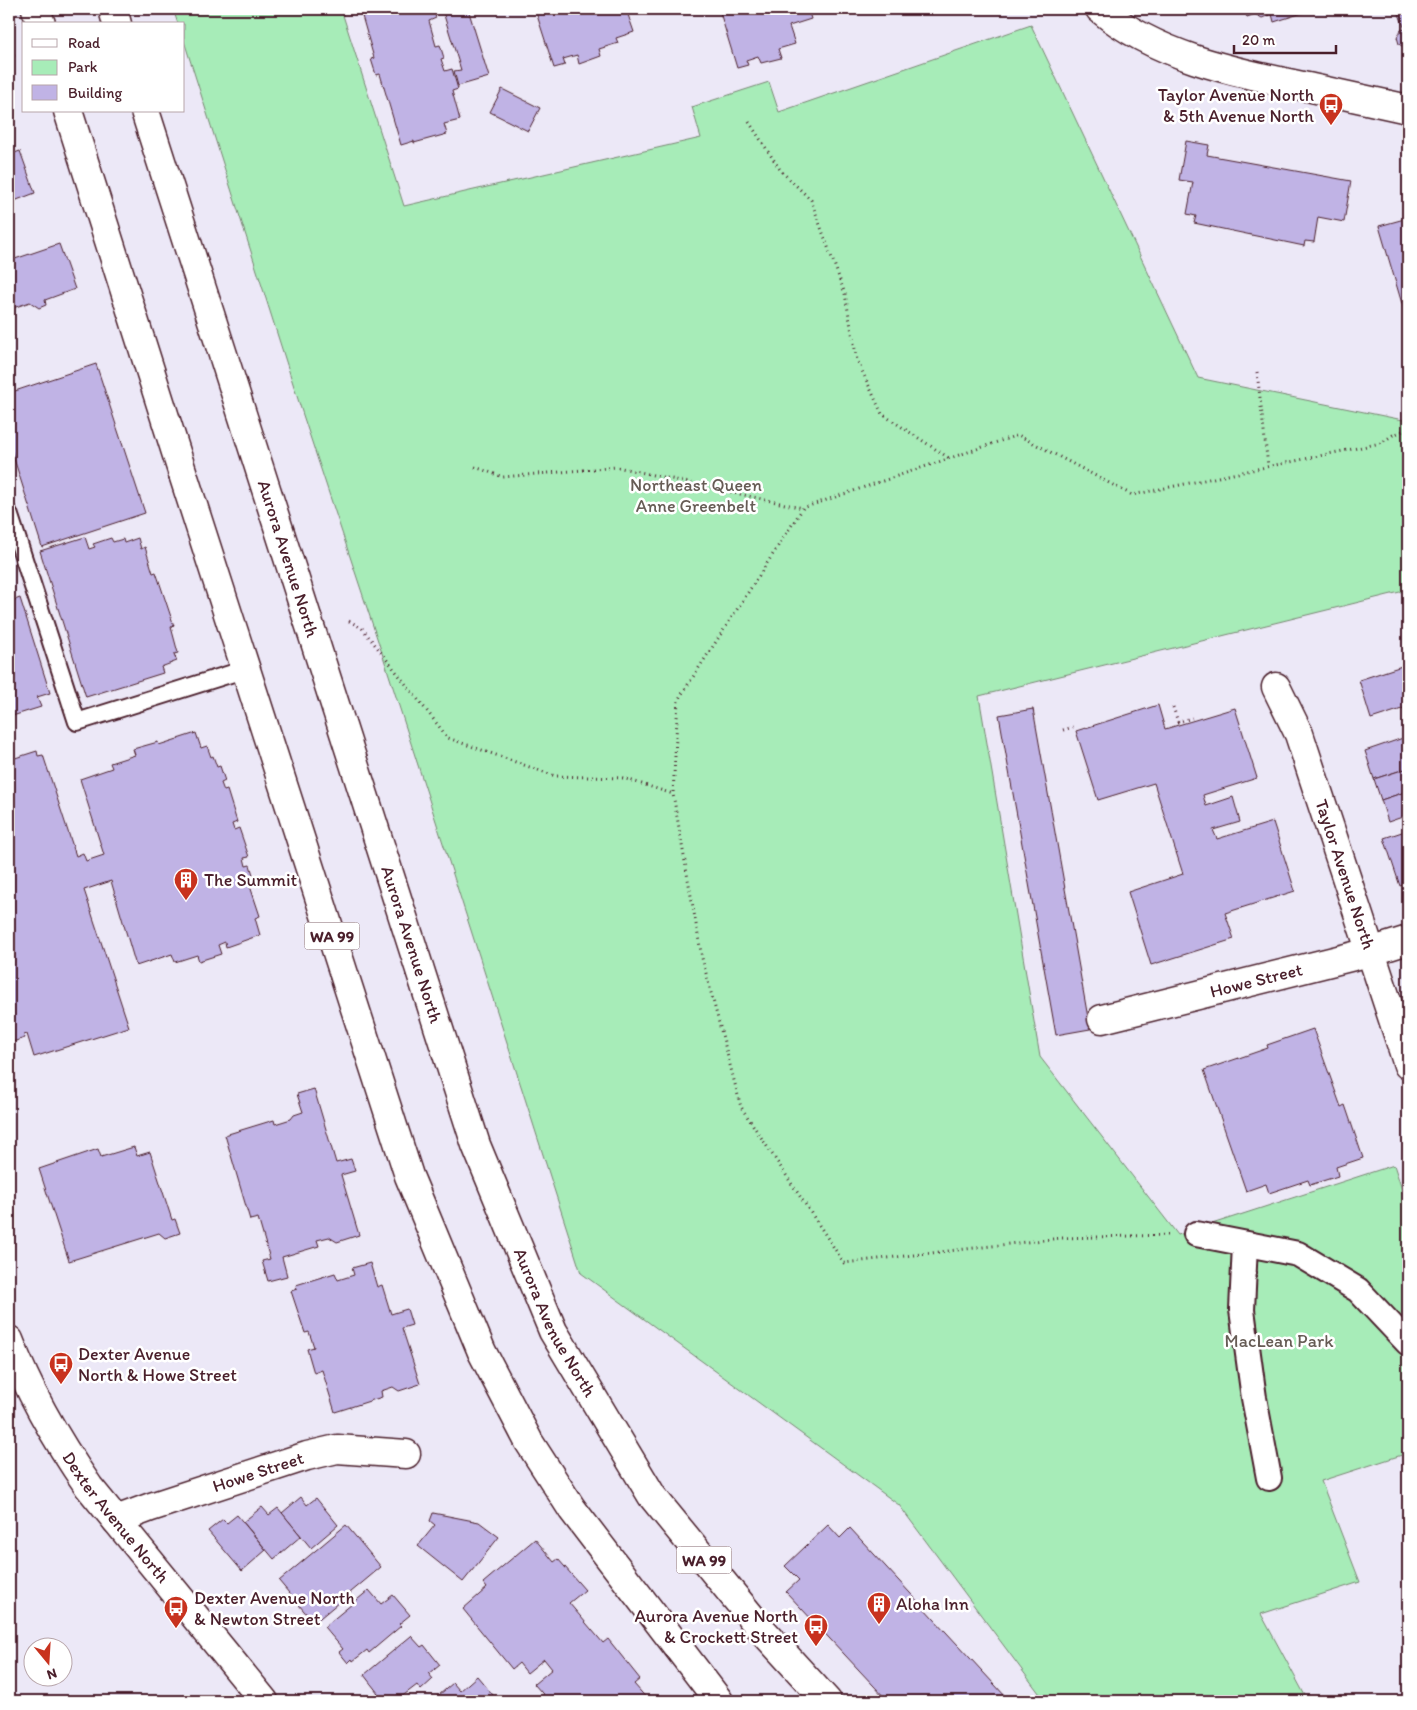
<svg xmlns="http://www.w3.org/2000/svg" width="1417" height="1710" font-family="Itim,sans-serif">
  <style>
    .green { fill: #a7ecb8; stroke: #788672 }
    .building { fill: #c0b3e5; stroke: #4a1f2b }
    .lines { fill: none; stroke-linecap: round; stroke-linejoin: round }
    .service-casing { stroke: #4a1f2b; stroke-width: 20 }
    .pedestrian-casing { stroke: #4a1f2b; stroke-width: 28 }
    .minor-casing { stroke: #4a1f2b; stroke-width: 31 }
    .tertiary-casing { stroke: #4a1f2b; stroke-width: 31 }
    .secondary-casing { stroke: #4a1f2b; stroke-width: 31 }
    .trunk-casing { stroke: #4a1f2b; stroke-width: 31 }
    .path { stroke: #4a1f2b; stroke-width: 3; stroke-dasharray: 1 4; stroke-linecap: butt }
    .service { stroke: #fff; stroke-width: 16 }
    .pedestrian { stroke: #fff; stroke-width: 24 }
    .minor { stroke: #fff; stroke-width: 28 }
    .tertiary { stroke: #fff; stroke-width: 28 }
    .secondary { stroke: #fff; stroke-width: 28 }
    .trunk { stroke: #fff; stroke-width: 28 }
    .labels { text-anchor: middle; stroke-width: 5; stroke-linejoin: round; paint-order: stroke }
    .shield { fill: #fff; stroke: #80626b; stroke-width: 1 }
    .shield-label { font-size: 16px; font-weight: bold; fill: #4a1f2b }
    .poi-label { font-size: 18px; fill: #4a1f2b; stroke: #fff; text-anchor: start }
    .park-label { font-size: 18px; fill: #665c55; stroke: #fff }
    .street-label { font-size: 18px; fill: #4a1f2b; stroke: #fff }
  </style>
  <rect width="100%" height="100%" fill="#ece8f7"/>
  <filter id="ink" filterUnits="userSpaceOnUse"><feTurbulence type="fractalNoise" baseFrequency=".02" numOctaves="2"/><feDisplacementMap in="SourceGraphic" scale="10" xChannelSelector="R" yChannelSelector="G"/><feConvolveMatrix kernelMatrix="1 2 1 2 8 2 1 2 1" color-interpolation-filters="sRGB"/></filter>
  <g filter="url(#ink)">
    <polygon class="green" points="173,9 341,9 404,206 701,138 692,107 769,82 779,112 1031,25 1198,378 1408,421 1408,590 979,696 1040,1057 1178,1235 1394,1165 1408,1208 1408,1453 1321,1481 1360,1582 1261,1614 1308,1701 1045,1701 899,1505 581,1273 382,653 303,415 184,41 184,24 178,24"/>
    <g class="building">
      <polygon points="360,9 433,9 436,18 429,21 436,46 440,45 444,58 441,59 445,71 452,69 458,89 452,91 460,120 444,124 447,134 414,143 414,141 401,145 380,74 376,75 371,59 374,58"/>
      <polygon points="434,9 468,9 489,77 458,86 454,71 461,70 443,12 435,14"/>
      <polygon points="535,9 626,9 634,32 616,38 618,43 599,49 601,56 579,64 577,55 563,59 565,65 554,68"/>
      <polygon points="719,9 808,9 811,19 789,26 795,44 778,49 781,58 761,63 758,56 746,60 748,65 737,68"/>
      <polygon points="1243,9 1315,9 1274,22 1272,14 1262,18 1255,14 1247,17"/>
      <polygon points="1397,9 1408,9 1408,50 1399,44 1397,37 1401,30 1405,29"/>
      <polygon points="502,89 540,108 528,131 490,112"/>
      <polygon points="1186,141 1209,145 1207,155 1351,181 1344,222 1318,217 1314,242 1305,241 1304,246 1194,223 1196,216 1187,214 1193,182 1179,180"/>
      <polygon points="20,151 35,193 9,203 9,155"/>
      <polygon points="1408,218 1408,324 1379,226"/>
      <polygon points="59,244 75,289 45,300 46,305 39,308 30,302 13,308 9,297 9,261"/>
      <polygon points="96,364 145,513 42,547 9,443 9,393"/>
      <polygon points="85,537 89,549 95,547 93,544 111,538 113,542 123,539 124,543 138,538 141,549 145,547 153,573 156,572 174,626 171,627 178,653 174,654 177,661 161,667 163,673 86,697 40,551"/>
      <polygon points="20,598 50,693 37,697 41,707 9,717 9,602"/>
      <polygon points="1408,664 1408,707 1371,719 1359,680"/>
      <polygon points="1158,705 1165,729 1235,708 1257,778 1203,795 1206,806 1233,797 1240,822 1213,830 1217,839 1273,822 1295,891 1225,913 1234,939 1151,965 1128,892 1183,874 1154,783 1098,800 1076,731"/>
      <polygon points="1033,709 1090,1029 1056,1035 999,715"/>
      <polygon points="196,733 201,748 207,746 211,757 213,756 217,767 220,766 225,781 221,783 224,791 227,790 237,822 232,824 234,830 239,828 249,857 244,858 246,866 250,865 255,881 249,883 260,916 255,918 260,935 226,947 225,942 218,945 221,954 199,961 197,955 175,962 172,954 136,966 111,881 84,890 129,1027 34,1057 27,1034 24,1035 25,1038 9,1043 9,764 13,763 12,759 37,751 38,756 43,755 76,856 83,853 86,861 104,855 80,779 112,768 110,763 135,755 133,749 158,742 159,745"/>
      <polygon points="1406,737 1408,743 1408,768 1374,779 1365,751"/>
      <polygon points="1408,768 1408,791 1381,800 1374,779"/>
      <polygon points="1408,791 1408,815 1388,822 1381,800"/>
      <polygon points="1408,830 1408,883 1400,886 1384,838"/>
      <polygon points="1313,1029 1341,1107 1345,1105 1363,1158 1336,1167 1338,1176 1310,1185 1308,1180 1269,1193 1266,1184 1246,1191 1204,1070 1268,1048 1267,1045"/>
      <polygon points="314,1089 336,1163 351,1159 355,1171 341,1175 359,1235 337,1242 329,1237 317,1240 319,1246 282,1257 287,1276 268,1281 262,1261 270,1259 258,1218 250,1220 225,1135 274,1120 275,1124 291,1119 294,1115 303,1112 297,1094"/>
      <polygon points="134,1147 137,1156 150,1152 172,1220 175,1219 180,1233 165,1238 159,1233 69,1261 39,1169 98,1149 101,1157"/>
      <polygon points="370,1263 377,1287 382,1285 391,1314 407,1309 412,1325 402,1328 420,1384 399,1391 393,1387 381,1391 382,1397 335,1412 322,1370 314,1373 307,1349 314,1347 309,1332 305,1333 291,1291 297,1289 296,1285 335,1273 338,1280 354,1275 352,1268"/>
      <polygon points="301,1497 307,1505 316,1498 338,1525 311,1548 282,1513"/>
      <polygon points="262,1507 269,1515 278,1508 301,1536 274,1559 243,1522"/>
      <polygon points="433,1513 479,1522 499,1537 463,1582 418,1546 435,1525 430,1521"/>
      <polygon points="237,1515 266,1550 242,1571 208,1531 223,1519 227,1523"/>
      <polygon points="346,1525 381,1567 314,1623 279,1581"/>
      <polygon points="828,1525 840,1538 850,1528 1006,1697 1001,1701 888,1701 786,1592 799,1580 785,1566"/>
      <polygon points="535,1539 554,1562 558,1559 585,1590 569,1603 603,1643 608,1639 640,1679 634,1684 649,1701 549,1701 534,1684 552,1669 544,1659 527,1673 519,1663 512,1669 463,1609 487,1588 483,1583"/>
      <polygon points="369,1590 381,1604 393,1595 410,1615 399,1624 401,1626 369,1653 367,1650 353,1661 352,1659 348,1663 339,1652 343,1649 324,1627"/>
      <polygon points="411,1636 421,1647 424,1645 440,1665 429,1674 433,1679 421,1690 417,1685 396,1701 378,1701 374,1696 378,1693 364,1675"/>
      <polygon points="477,1676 498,1701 432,1701 453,1683 460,1691"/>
    </g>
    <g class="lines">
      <defs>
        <polyline id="service" points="9,513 77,722 246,669"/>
        <g id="pedestrian">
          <polyline points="1196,1234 1298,1254 1358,1290 1408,1343"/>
          <polyline points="1245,1244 1242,1310 1254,1398 1269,1478"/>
        </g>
        <g id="minor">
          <path id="s1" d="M1276 687 1299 734 1408 1065"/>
          <path id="s2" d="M1102 1019 1370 952 1408 940"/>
          <path id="s3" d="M116 1520 151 1507 307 1456 337 1449 406 1454"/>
        </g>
        <path id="tertiary" d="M1100 9C1158 58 1240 73 1312 88 1344 95 1376 102 1408 109"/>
        <g id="secondary">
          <path id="s4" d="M9 1340C29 1393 57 1441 89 1487L264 1701"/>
        </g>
        <g id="trunk">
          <polyline points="36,9 41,24"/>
          <polyline points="113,9 117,24"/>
          <polyline points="68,111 181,468 409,1176 482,1352 529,1442 572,1509 719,1701"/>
          <path id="s5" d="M145 111 476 1145 553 1331 652 1496 761 1629 827 1701"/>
        </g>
      </defs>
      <use href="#service" class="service-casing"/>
      <use href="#pedestrian" class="pedestrian-casing"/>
      <use href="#minor" class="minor-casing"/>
      <use href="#tertiary" class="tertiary-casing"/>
      <use href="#secondary" class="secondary-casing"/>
      <use href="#trunk" class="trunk-casing"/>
      <g class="path">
        <polyline points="9,57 17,54"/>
        <polyline points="749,122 781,171 811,200 845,294 857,360 882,414 949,458"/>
        <polyline points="1257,372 1268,466"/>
        <polyline points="475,467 503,477 617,467 803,508"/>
        <polyline points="349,621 362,628 448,738 555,776 623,778 673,794"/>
        <polyline points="1173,707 1178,722 1192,718"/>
        <polyline points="1063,730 1073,727"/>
        <polyline points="1168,1235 1061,1238 844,1263 741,1107 702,958 673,794 678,700 803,508 1018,435 1132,495 1381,443 1393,435 1408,429"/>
      </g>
      <use href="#service" class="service"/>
      <use href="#pedestrian" class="pedestrian"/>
      <use href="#minor" class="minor"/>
      <use href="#tertiary" class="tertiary"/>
      <use href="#secondary" class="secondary"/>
      <use href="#trunk" class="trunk"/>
    </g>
  </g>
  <defs>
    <symbol id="bus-pin" viewBox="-11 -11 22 30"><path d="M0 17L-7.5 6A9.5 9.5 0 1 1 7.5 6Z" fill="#c8321e" stroke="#fff"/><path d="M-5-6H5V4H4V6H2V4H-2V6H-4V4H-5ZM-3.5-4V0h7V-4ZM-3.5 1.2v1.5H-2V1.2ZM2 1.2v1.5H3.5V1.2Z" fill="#fff"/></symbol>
    <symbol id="building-pin" viewBox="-11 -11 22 30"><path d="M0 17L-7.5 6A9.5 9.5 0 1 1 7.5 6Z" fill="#c8321e" stroke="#fff"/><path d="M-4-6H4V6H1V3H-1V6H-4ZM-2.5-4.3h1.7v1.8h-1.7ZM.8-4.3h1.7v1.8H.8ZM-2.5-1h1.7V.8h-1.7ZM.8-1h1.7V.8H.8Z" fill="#fff"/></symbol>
  </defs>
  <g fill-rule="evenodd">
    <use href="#bus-pin" x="1317" y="91" width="28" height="38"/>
    <use href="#building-pin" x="172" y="866" width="28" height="38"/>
    <use href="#bus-pin" x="47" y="1350" width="28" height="38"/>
    <use href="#building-pin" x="865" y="1590" width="28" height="38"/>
    <use href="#bus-pin" x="162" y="1594" width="28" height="38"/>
    <use href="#bus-pin" x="802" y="1612" width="28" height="38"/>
  </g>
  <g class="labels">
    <g class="shield">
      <rect x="304.5" y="922.5" width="55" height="27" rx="4"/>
      <rect x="676.5" y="1546.5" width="55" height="27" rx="4"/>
    </g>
    <g class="shield-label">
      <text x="332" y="942">WA 99</text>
      <text x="704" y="1566">WA 99</text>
    </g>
    <g class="poi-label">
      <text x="1314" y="101" text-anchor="end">Taylor Avenue North<tspan x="1314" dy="21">&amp; 5th Avenue North</tspan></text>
      <text x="204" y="886">The Summit</text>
      <text x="78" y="1360">Dexter Avenue<tspan x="78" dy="21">North &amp; Howe Street</tspan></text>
      <text x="194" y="1604">Dexter Avenue North<tspan x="194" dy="21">&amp; Newton Street</tspan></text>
      <text x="896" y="1610">Aloha Inn</text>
      <text x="798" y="1622" text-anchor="end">Aurora Avenue North<tspan x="798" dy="21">&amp; Crockett Street</tspan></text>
    </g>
    <g class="park-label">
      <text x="696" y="491">Northeast Queen<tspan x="696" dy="21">Anne Greenbelt</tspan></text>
      <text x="1279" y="1347">MacLean Park</text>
    </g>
    <g class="street-label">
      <text dy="6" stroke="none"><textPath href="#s5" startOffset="470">Aurora Avenue North</textPath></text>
      <text dy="6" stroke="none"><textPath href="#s1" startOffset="200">Taylor Avenue North</textPath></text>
      <text dy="6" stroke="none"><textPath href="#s5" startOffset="875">Aurora Avenue North</textPath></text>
      <text dy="6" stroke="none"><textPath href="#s2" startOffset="159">Howe Street</textPath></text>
      <text dy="6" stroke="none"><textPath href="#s5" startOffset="1280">Aurora Avenue North</textPath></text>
      <text dy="6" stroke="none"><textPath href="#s3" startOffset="150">Howe Street</textPath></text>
      <text dy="6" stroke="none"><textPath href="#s4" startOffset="208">Dexter Avenue North</textPath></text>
    </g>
  </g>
  <rect width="1417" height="1710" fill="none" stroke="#fff" stroke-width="30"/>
  <rect x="15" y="15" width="1387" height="1680" fill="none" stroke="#4a1f2b" stroke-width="2" filter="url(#ink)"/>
  <rect x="22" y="22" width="162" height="90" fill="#ffffff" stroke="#b7a5aa"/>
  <rect x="32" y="39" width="25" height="8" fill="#ffffff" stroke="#b7a5aa"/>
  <text x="68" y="48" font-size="15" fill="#4a1f2b">Road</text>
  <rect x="32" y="60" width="25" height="15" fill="#a7ecb8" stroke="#b7a5aa"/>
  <text x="68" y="72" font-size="15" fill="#4a1f2b">Park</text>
  <rect x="32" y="85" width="25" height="15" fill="#c0b3e5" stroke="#b7a5aa"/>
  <text x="68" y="98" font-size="15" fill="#4a1f2b">Building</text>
  <g transform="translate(48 1662) rotate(162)"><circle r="24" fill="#ffffff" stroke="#b7a5aa"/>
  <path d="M0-4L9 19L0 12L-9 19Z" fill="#c8321e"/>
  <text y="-8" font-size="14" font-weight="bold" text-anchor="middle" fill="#4a1f2b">N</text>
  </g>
  <path d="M1234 45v8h102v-8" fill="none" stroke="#4a1f2b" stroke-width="2.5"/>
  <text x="1242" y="45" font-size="15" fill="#4a1f2b" stroke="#ffffff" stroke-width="4" paint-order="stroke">20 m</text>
</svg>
